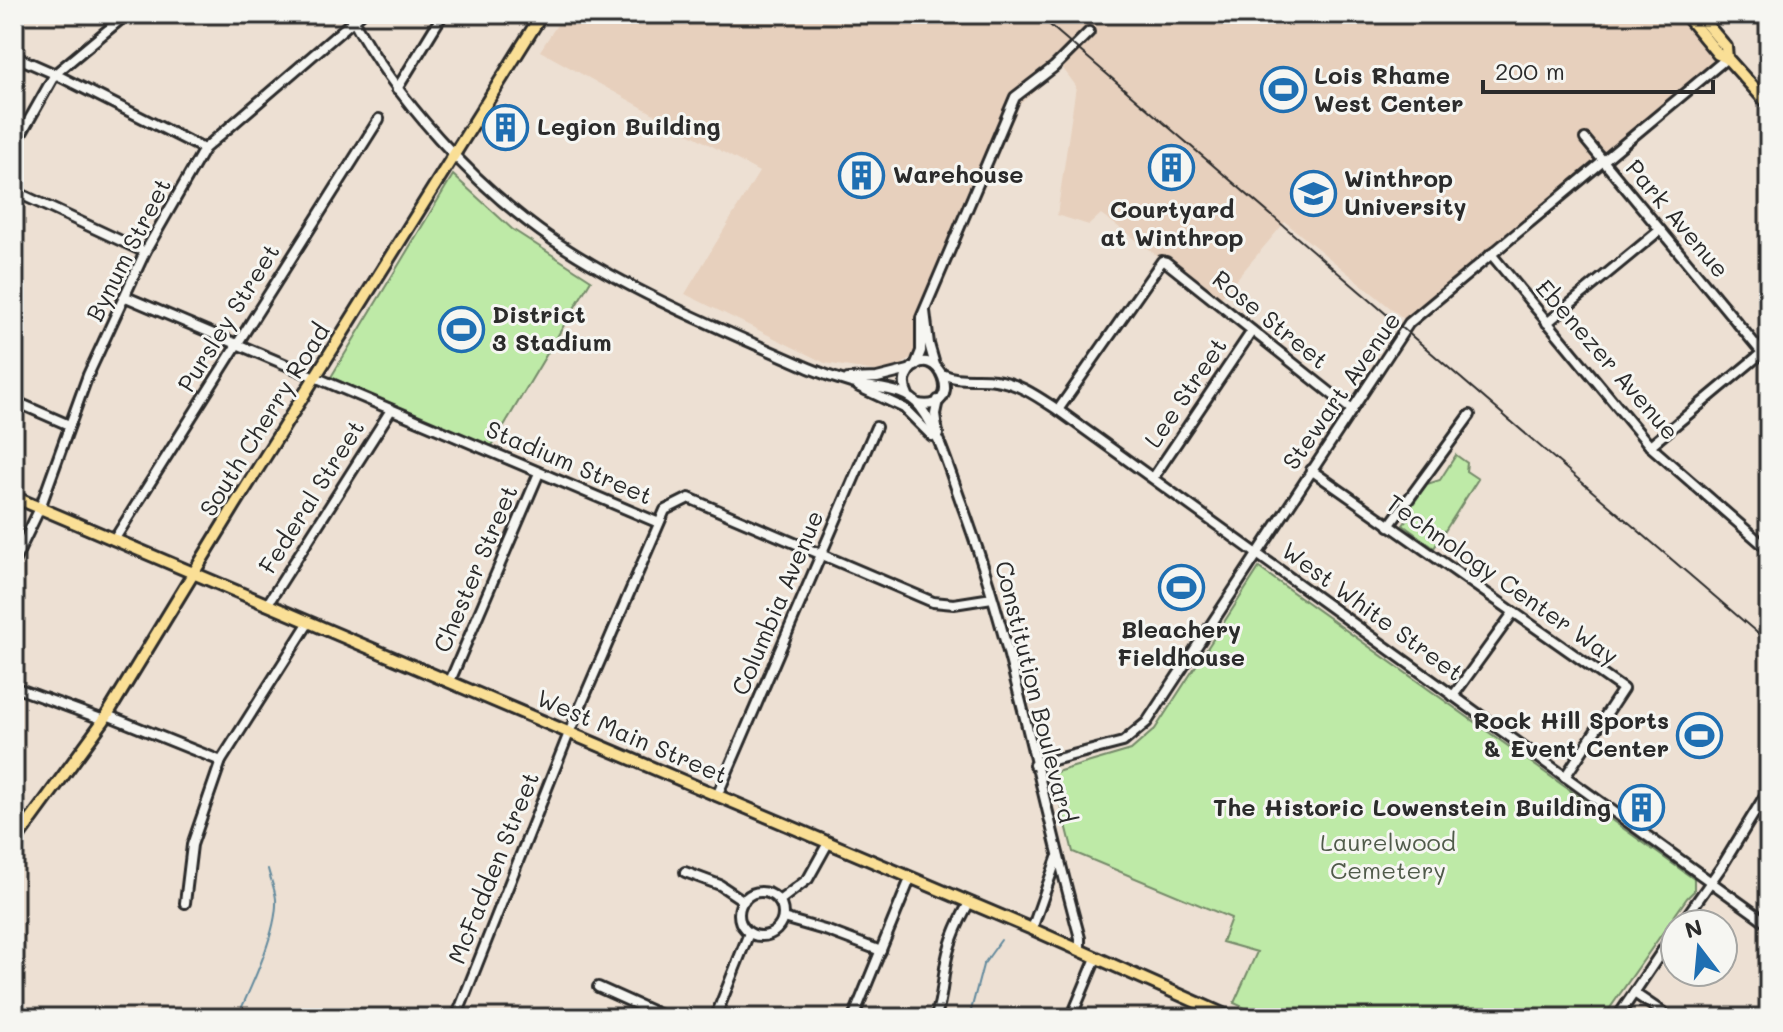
<svg xmlns="http://www.w3.org/2000/svg" width="1783" height="1032" font-family="Mali,sans-serif">
  <style>
    .built { fill: #e7d0bd }
    .green { fill: #beeaa7; stroke: #748a69; stroke-width: 2 }
    .lines { fill: none; stroke-linecap: round; stroke-linejoin: round }
    .stream { stroke: #638a9d; stroke-width: 2 }
    .minor-casing { stroke: #2b2b2b; stroke-width: 14 }
    .major-casing { stroke: #2b2b2b; stroke-width: 16 }
    .minor { stroke: #f6f6f2; stroke-width: 8 }
    .major { stroke: #fadf96; stroke-width: 10 }
    .rail { stroke: #2b2b2b; stroke-width: 2 }
    .labels { text-anchor: middle; stroke-width: 6; stroke-linejoin: round; paint-order: stroke }
    .poi-label { font-size: 24px; font-weight: bold; fill: #2b2b2b; stroke: #f6f6f2; text-anchor: start }
    .street-label { font-size: 24px; fill: #2b2b2b; stroke: #f6f6f2 }
    .park-label { font-size: 24px; fill: #505b4a; stroke: #f6f6f2 }
  </style>
  <rect width="100%" height="100%" fill="#ede0d3"/>
  <filter id="ink" filterUnits="userSpaceOnUse"><feTurbulence type="fractalNoise" baseFrequency=".0125" numOctaves="2"/><feDisplacementMap in="SourceGraphic" scale="16" xChannelSelector="R" yChannelSelector="G"/><feConvolveMatrix kernelMatrix="1 2 1 2 8 2 1 2 1" color-interpolation-filters="sRGB"/></filter>
  <g filter="url(#ink)">
    <polygon class="built" points="564,14 1694,14 1730,57 1409,323 1285,222 1218,301 1101,214 1089,225 1057,215 1076,86 1062,67 1020,104 912,357 899,367 875,371 825,363 685,294 759,172 540,51"/>
    <g class="green">
      <polygon points="453,175 512,229 591,280 490,449 331,377"/>
      <polygon points="1456,455 1467,463 1466,471 1478,479 1434,548 1403,525 1410,516 1407,513 1427,484 1440,480"/>
      <polygon points="1259,568 1694,879 1694,891 1687,898 1603,1018 1267,1018 1234,1003 1257,952 1222,942 1231,918 1073,852 1053,773 1131,750 1155,729"/>
    </g>
    <g class="lines">
      <g class="stream">
        <path d="M237 1018C250 989 278 931 276 899 275 889 270 878 268 869"/>
        <polyline points="969,1018 983,965 1001,940"/>
      </g>
      <defs>
        <g id="minor">
          <path d="M350 14C395 98 474 186 553 240 632 293 723 330 809 368 823 374 837 379 851 383 875 390 905 386 921 408 938 430 951 475 961 502 1013 641 1040 794 1080 938V950"/>
          <polyline points="14,56 55,74 204,149"/>
          <polyline points="397,89 443,14"/>
          <polyline points="1585,139 1769,361"/>
          <polyline points="14,147 55,74 127,14"/>
          <polyline points="14,191 145,252"/>
          <polyline points="1491,254 1650,446 1769,550"/>
          <polyline points="126,297 659,523"/>
          <polyline points="925,311 929,344 935,365"/>
          <polyline points="1547,323 1660,230"/>
          <polyline points="915,366 921,351 921,318 1015,97 1054,67 1089,32"/>
          <path d="M945 375C960 382 979 377 995 380 1019 383 1038 397 1058 410L1769 924"/>
          <polyline points="848,379 877,378 909,370"/>
          <polyline points="859,387 904,408 932,436"/>
          <path d="M908 395C904 387 903 379 909 371 937 336 969 413 918 404"/>
          <polyline points="14,401 69,425"/>
          <polyline points="1058,410 1162,261 1166,262 1352,410"/>
          <polyline points="938,434 935,414 938,400"/>
          <polyline points="1650,446 1769,347"/>
          <polyline points="1311,470 1623,689 1565,777"/>
          <polyline points="1153,478 1252,331"/>
          <polyline points="1389,526 1470,415"/>
          <polyline points="114,540 379,119"/>
          <polyline points="14,562 40,508 88,375 145,252 204,149 361,14"/>
          <polyline points="267,605 391,410"/>
          <polyline points="450,681 539,473"/>
          <polyline points="14,687 104,720"/>
          <polyline points="1453,696 1513,613"/>
          <polyline points="107,715 221,761"/>
          <polyline points="1034,765 1123,742 1147,722 1409,323 1727,58"/>
          <polyline points="717,796 876,427"/>
          <polyline points="685,872 720,885 744,901"/>
          <circle cx="761" cy="914" r="22"/>
          <polyline points="779,901 808,879 828,843"/>
          <polyline points="185,903 192,845 221,761 309,622"/>
          <polyline points="783,918 828,931 881,951"/>
          <polyline points="1681,924 1722,866 1769,789"/>
          <polyline points="1032,929 1057,858"/>
          <polyline points="598,987 667,1018"/>
          <polyline points="1634,993 1671,1018"/>
          <polyline points="456,1018 569,733 665,510 689,498 933,602 954,604 992,598"/>
          <polyline points="715,1018 749,933"/>
          <polyline points="853,1018 910,879"/>
          <path d="M935 1018C942 1001 942 986 945 968 948 945 957 924 969 903"/>
          <polyline points="1071,1018 1096,958"/>
          <polyline points="1617,1018 1675,932"/>
        </g>
        <g id="major">
          <polyline points="1685,14 1718,54 1727,58 1769,105"/>
          <polyline points="1698,14 1726,47 1727,58"/>
          <polyline points="14,497 1032,929 1232,1018"/>
          <polyline points="14,843 104,720 235,505 542,14"/>
        </g>
      </defs>
      <use href="#minor" class="minor-casing"/>
      <use href="#major" class="major-casing"/>
      <use href="#minor" class="minor"/>
      <use href="#major" class="major"/>
      <polyline class="rail" points="1037,14 1769,643"/>
    </g>
  </g>
  <defs>
    <symbol id="stadium-ring" viewBox="-11 -11 22 22"><circle r="9.5" fill="#f6f6f2" stroke="#1f6fb2" stroke-width="1.5"/><path d="M0-5a6.5 5 0 1 0 0 10a6.5 5 0 1 0 0-10ZM-3.5-1.8h7v3.6h-7Z" fill="#1f6fb2"/></symbol>
    <symbol id="building-ring" viewBox="-11 -11 22 22"><circle r="9.5" fill="#f6f6f2" stroke="#1f6fb2" stroke-width="1.5"/><path d="M-4-6H4V6H1V3H-1V6H-4ZM-2.5-4.3h1.7v1.8h-1.7ZM.8-4.3h1.7v1.8H.8ZM-2.5-1h1.7V.8h-1.7ZM.8-1h1.7V.8H.8Z" fill="#1f6fb2"/></symbol>
    <symbol id="university-ring" viewBox="-11 -11 22 22"><circle r="9.5" fill="#f6f6f2" stroke="#1f6fb2" stroke-width="1.5"/><path d="M0-5L7-2L0 1L-7-2ZM-4 1L0 2.5L4 1V4Q0 6-4 4Z" fill="#1f6fb2"/></symbol>
  </defs>
  <g fill-rule="evenodd">
    <use href="#stadium-ring" x="1258" y="64" width="51" height="51"/>
    <use href="#building-ring" x="480" y="102" width="51" height="51"/>
    <use href="#building-ring" x="1146" y="142" width="51" height="51"/>
    <use href="#building-ring" x="836" y="150" width="51" height="51"/>
    <use href="#university-ring" x="1288" y="168" width="51" height="51"/>
    <use href="#stadium-ring" x="436" y="304" width="51" height="51"/>
    <use href="#stadium-ring" x="1156" y="562" width="51" height="51"/>
    <use href="#stadium-ring" x="1674" y="710" width="51" height="51"/>
    <use href="#building-ring" x="1616" y="782" width="51" height="51"/>
  </g>
  <g class="labels">
    <g class="poi-label">
      <text x="1314" y="84">Lois Rhame<tspan x="1314" dy="28">West Center</tspan></text>
      <text x="537" y="135">Legion Building</text>
      <text x="893" y="183">Warehouse</text>
      <text x="1344" y="187">Winthrop<tspan x="1344" dy="28">University</tspan></text>
      <text x="1172" y="218" text-anchor="middle">Courtyard<tspan x="1172" dy="28">at Winthrop</tspan></text>
      <text x="492" y="323">District<tspan x="492" dy="28">3 Stadium</tspan></text>
      <text x="1181" y="638" text-anchor="middle">Bleachery<tspan x="1181" dy="28">Fieldhouse</tspan></text>
      <text x="1669" y="729" text-anchor="end">Rock Hill Sports<tspan x="1669" dy="28">&amp; Event Center</tspan></text>
      <text x="1611" y="816" text-anchor="end">The Historic Lowenstein Building</text>
    </g>
    <g class="street-label">
      <text transform="translate(1677 219) rotate(50)" y="8">Park Avenue</text>
      <text transform="translate(129 250) rotate(-63)" y="8">Bynum Street</text>
      <text transform="translate(229 318) rotate(-58)" y="8">Pursley Street</text>
      <text transform="translate(1270 320) rotate(39)" y="8">Rose Street</text>
      <text transform="translate(1607 360) rotate(49)" y="8">Ebenezer Avenue</text>
      <text transform="translate(1342 391) rotate(-55)" y="8">Stewart Avenue</text>
      <text transform="translate(1186 393) rotate(-56)" y="8">Lee Street</text>
      <text transform="translate(265 420) rotate(-58)" y="8">South Cherry Road</text>
      <text transform="translate(569 463) rotate(23)" y="8">Stadium Street</text>
      <text transform="translate(312 497) rotate(-58)" y="8">Federal Street</text>
      <text transform="translate(476 569) rotate(-67)" y="8">Chester Street</text>
      <text transform="translate(1502 580) rotate(35)" y="8">Technology Center Way</text>
      <text transform="translate(778 603) rotate(-67)" y="8">Columbia Avenue</text>
      <text transform="translate(1372 612) rotate(36)" y="8">West White Street</text>
      <text transform="translate(1035 692) rotate(76)" y="8">Constitution Boulevard</text>
      <text transform="translate(632 737) rotate(23)" y="8">West Main Street</text>
      <text transform="translate(494 868) rotate(-68)" y="8">McFadden Street</text>
    </g>
    <g class="park-label">
      <text x="1388" y="851">Laurelwood<tspan x="1388" dy="28">Cemetery</tspan></text>
    </g>
  </g>
  <rect width="1783" height="1032" fill="none" stroke="#f6f6f2" stroke-width="48"/>
  <rect x="24" y="24" width="1735" height="984" fill="none" stroke="#2b2b2b" stroke-width="3" filter="url(#ink)"/>
  <g transform="translate(1699 948) rotate(344)"><circle r="38" fill="#f6f6f2" stroke="#a5a5a2" stroke-width="2"/>
  <path d="M0-6L14 30L0 20L-14 30Z" fill="#1f6fb2"/>
  <text y="-12" font-size="22" font-weight="bold" text-anchor="middle" fill="#2b2b2b">N</text>
  </g>
  <path d="M1483 80v12h230v-12" fill="none" stroke="#2b2b2b" stroke-width="4"/>
  <text x="1495" y="80" font-size="24" fill="#2b2b2b" stroke="#f6f6f2" stroke-width="6" paint-order="stroke">200 m</text>
</svg>
